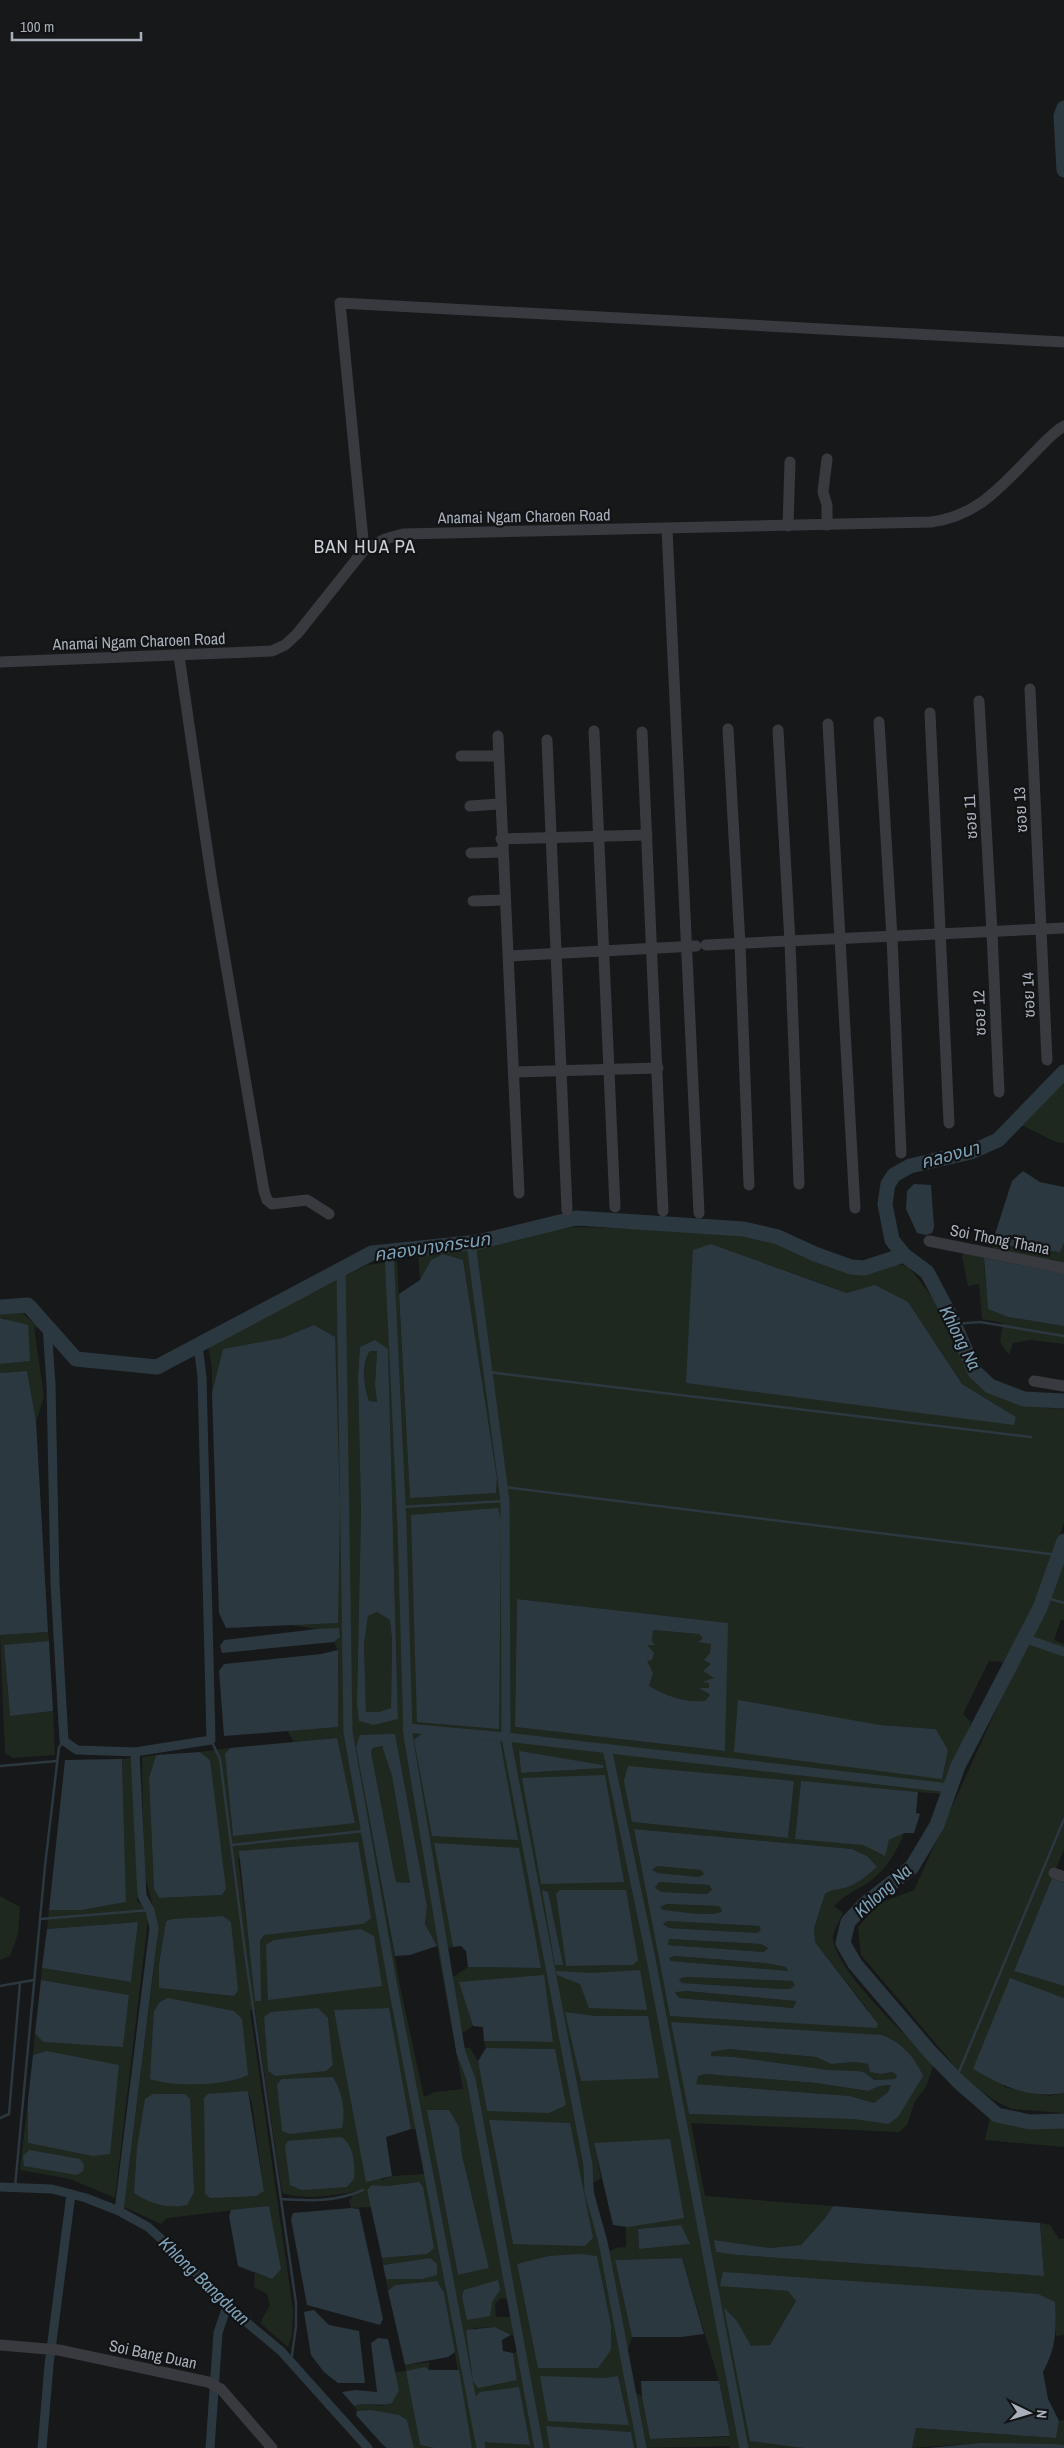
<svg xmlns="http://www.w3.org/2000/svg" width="1064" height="2448" font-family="'Archivo Narrow','Noto Sans Thai',sans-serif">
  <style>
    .green { fill: #1f281f; fill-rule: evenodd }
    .water { fill: #2c383f; fill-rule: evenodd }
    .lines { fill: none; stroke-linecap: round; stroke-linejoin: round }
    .stream { stroke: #2c383f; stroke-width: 2.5 }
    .canal { stroke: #2c383f; stroke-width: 9 }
    .river { stroke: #2c383f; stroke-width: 15 }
    .minor { stroke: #383a3f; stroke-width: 11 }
    .labels { text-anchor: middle; stroke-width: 4.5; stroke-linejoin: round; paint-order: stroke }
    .street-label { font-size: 16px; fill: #a9b0bb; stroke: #121315 }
    .water-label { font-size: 18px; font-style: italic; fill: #7ea2b8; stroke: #121315 }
    .quarter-label { font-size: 19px; letter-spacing: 1px; fill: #caced6; stroke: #121315 }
  </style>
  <rect width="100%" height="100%" fill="#17181a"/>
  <g class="green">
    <polygon points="1064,1078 1064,1143 1056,1142 1021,1125"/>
    <path d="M574 1227 673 1230 755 1236 853 1273 894 1264 908 1266 938 1305 970 1368 1000 1395 1046 1408 1064 1409V1523L1031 1616 1003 1662 989 1661 963 1714 971 1722 967 1739 955 1756 942 1794 801 1782 795 1838 863 1845 884 1856 889 1840 904 1833C897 1852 884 1873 866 1884 854 1891 844 1896 834 1906L843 1913C840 1920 833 1931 833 1938 835 1971 910 2039 934 2064L926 2087 915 2101 907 2125 899 2132 691 2123 705 2196 833 2206 825 2218 801 2245 770 2248 714 2240 716 2252 737 2255 1044 2276 1040 2223 1050 2225 1059 2239H1064V2335L1056 2336 1054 2302 750 2288 789 2291 796 2301 770 2345 751 2347 737 2321 788 2445 804 2448H730L729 2446 634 2448 630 2432 547 2426 550 2448H472L444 2293 395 2285 388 2291 386 2279H422L430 2258 383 2265 382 2258 427 2254 419 2182 387 2186 372 2185 367 2190 371 2207 351 2208 349 2201 356 2191C333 2196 305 2200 282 2193L255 2009 250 2010 293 2310 292 2335 288 2347 260 2323 270 2305 267 2294 254 2287 255 2273 272 2279 269 2206 167 2218 161 2224 124 2207 122 2200 128 2176 157 1942V1922L144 1872 142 1757 156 1755 149 1778 154 1889 159 1898 222 1895 210 1760 200 1752 230 1748 225 1754 233 1836 243 1834 337 1738 294 1742 287 1730 337 1727 338 1650 334 1642 340 1637 339 1629H317L285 1624 337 1623 314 1325 282 1338 223 1349 212 1393V1369L208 1346 367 1265 397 1261 410 1497 496 1493 497 1478 463 1260 443 1254 431 1260 420 1280 418 1252 478 1246ZM711 1244 848 1293 908 1302 962 1384 1016 1417ZM360 1347 388 1349 398 1718 374 1725 357 1703 361 1511 358 1376ZM517 1599 727 1623 725 1751 515 1727ZM880 1725 936 1729 948 1750 942 1778 787 1758ZM395 1734 427 1906 425 1924 437 1946 463 2089 435 2092 424 2097 401 1991 356 1747ZM519 1752 603 1765 604 1768 521 1773ZM794 1781 788 1838 632 1822ZM634 1829 852 1849 867 1856 834 1889 825 1894 814 1928 815 1942 869 2011 670 2016ZM434 1843 541 1968 468 1967 453 1977 451 1975 446 1950 453 1947ZM238 1858 363 1924 264 1935 260 1941 256 2001ZM556 1894 633 1965 566 1966ZM223 1916 231 1922 234 1996 159 1988V1964L166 1921 172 1919ZM460 1982 553 2042 484 2041 486 2048 555 2049 487 2111 478 2061 470 2048H463L461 2034 473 2026ZM388 2008 411 2129H417L427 2179 424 2174 392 2176 382 2180 334 2011ZM566 2012 596 2016 581 2081ZM264 2017 328 2018 333 2065 275 2076 268 2071ZM672 2022 918 2064 888 2124 853 2119 689 2114ZM248 2091 252 2103 264 2191 210 2198 205 2193 204 2098ZM427 2110 459 2127 462 2155 489 2268 458 2275ZM489 2120 593 2238 589 2242 513 2243ZM594 2143 628 2227H626V2247L615 2248 611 2251 603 2242 593 2183 601 2178ZM681 2225 689 2244 639 2249 638 2229ZM597 2256 611 2325V2350L538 2367 517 2264ZM682 2258 719 2381 730 2436 727 2437 650 2439 642 2397 634 2391 627 2352 632 2337 615 2260ZM501 2298 508 2299 511 2317H496L495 2304ZM495 2327 516 2337 518 2351 513 2353 517 2380 473 2328ZM618 2376 629 2424V2425L604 2378ZM518 2387 530 2445 498 2442Z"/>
    <polygon points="995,1234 1000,1245 1060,1252 1064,1243 1064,1273 984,1259 984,1265 988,1309 1008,1317 1064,1326 1064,1344 1030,1340 1013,1343 1009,1355 1000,1342 1003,1323 982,1319 979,1284 968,1286 962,1256 967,1245 992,1250"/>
    <polygon points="20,1311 40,1328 34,1327 44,1397 36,1421 27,1371 0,1373 0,1364 29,1361 5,1318 0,1318 0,1313"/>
    <path d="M370 1351H377L375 1384 377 1402 369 1401C364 1387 362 1364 370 1351Z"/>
    <polygon points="1064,1561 1064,1620 1061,1619 1054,1640 1064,1644 1064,1849 1014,1971 1064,1986 1064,1998 1033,1988 1026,1983 1004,2087 1049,2096 1064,2093 1064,2113 1012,2109 994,2100 969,2083 861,1955 858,1927 878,1904 914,1890"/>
    <polygon points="377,1612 390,1620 392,1640 391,1708 379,1712 366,1712 364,1644 368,1616"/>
    <path d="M653 1630 699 1634 704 1638 699 1641 711 1644V1664L714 1678 704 1682 709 1683V1688H700L710 1696 705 1701C681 1702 670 1698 648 1686L646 1645 652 1641Z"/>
    <polygon points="48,1632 49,1641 4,1646 10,1716 53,1711 55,1755 13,1758 5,1753 0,1635"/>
    <polygon points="382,1746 392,1776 410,1883 396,1882 371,1752 373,1748"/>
    <polygon points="131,1758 137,1848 137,1899 138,1902 146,1905 149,1911 115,2198 70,2179 20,2170 28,2100 28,2143 92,2156 46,2051 33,2055 35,2033 43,2042 123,2046 129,1995 41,1980 42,1968 131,1982 138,1922 47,1929 49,1910 82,1910 126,1902 122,1759"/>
    <polygon points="657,1866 701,1870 704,1874 699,1877 658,1873 652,1870"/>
    <polygon points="659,1882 709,1885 712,1891 707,1894 662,1892 655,1888"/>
    <polygon points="0,1896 20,1907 18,1934 10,1956 0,1960"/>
    <path d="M667 1904 719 1906 722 1911C711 1918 677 1912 663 1910L659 1907Z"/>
    <polygon points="668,1921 759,1926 762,1930 757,1933 669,1928 663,1924"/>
    <polygon points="669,1939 761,1944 768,1948 764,1952 667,1945"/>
    <polygon points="675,1956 765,1963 786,1967 788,1972 671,1961 669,1958"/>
    <polygon points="686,1977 792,1981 795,1985 790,1989 782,1989 682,1983 679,1979"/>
    <polygon points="675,1991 686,1991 796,2001 794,2008 679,1998"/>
    <polygon points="729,2049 816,2057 831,2064 855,2062 868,2064 870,2072 881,2074 892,2072 897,2075 895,2079 874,2080 864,2072 857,2071 829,2070 735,2057 711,2057 711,2052"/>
    <polygon points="705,2074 816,2083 867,2091 879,2086 891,2085 888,2092 874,2103 850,2096 695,2084 697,2076"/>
    <polygon points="990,2117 1051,2128 1064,2127 1064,2147 985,2140"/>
    <polygon points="429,2362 429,2370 406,2371 420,2445 434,2448 414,2448 407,2420 371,2410 357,2411 354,2406 360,2404 382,2406 399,2390 395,2372 406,2371 405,2365"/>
    <polygon points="1064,2420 1064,2445 980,2443 912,2448 915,2428 1056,2438 1059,2421"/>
  </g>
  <g class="water">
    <polygon points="1023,1171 1040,1182 1064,1187 1064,1243 1060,1252 1000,1245 995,1234 1012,1181"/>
    <polygon points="914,1184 931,1185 934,1227 932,1233 926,1235 917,1233 906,1209 907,1191"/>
    <polygon points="711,1244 847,1293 875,1285 908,1302 962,1384 1016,1417 1014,1425 686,1383 693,1250"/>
    <polygon points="443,1254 463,1260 497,1478 496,1493 410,1498 399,1294 420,1280 431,1260"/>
    <polygon points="984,1258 1064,1273 1064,1326 1008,1317 988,1309"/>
    <polygon points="0,1318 28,1325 30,1361 0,1364"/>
    <polygon points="314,1325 335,1337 340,1504 338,1623 226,1628 219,1613 212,1393 223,1349 282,1338"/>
    <path d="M375 1340 388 1349 398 1719 374 1725 359 1721 357 1703 361 1511 358 1376 360 1347ZM370 1351H377L375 1384 377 1402 369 1401C364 1387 361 1364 370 1351ZM377 1612 390 1620 392 1640 391 1708 379 1712H366L364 1644 368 1616Z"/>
    <polygon points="27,1371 36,1421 48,1632 0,1635 0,1373"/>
    <polygon points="498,1508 501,1520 499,1729 417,1722 411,1515"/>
    <path d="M517 1599 728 1623 725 1751 515 1727ZM653 1630 699 1634 703 1638 698 1642 711 1644 710 1653 704 1660 711 1664 703 1671 714 1678 702 1682 709 1683V1688H699L710 1695 705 1701C683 1702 668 1697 649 1686L653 1673 647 1661 652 1660 654 1653 647 1645H655L652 1641Z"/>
    <polygon points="339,1628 340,1637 334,1642 222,1653 220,1646 224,1640 317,1629"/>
    <polygon points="49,1641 53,1711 10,1716 4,1645"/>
    <polygon points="338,1650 338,1727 224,1736 219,1671 224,1664 321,1654"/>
    <polygon points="738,1700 880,1725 936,1729 948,1750 942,1779 734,1752"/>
    <polygon points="423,1733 500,1741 518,1840 432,1836 414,1740"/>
    <path d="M395 1734 427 1906 425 1924 437 1946 410 1955 395 1956 356 1747 360 1735ZM382 1746 392 1776 410 1883 396 1882 371 1752 373 1748Z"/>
    <polygon points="337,1738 355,1823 233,1836 225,1754 230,1748"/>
    <polygon points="519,1751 603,1765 604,1768 521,1773"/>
    <polygon points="200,1752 210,1760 226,1889 222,1895 159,1898 154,1889 149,1778 156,1755"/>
    <polygon points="122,1759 126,1902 82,1910 49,1910 65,1760"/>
    <polygon points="628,1766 794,1781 788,1838 632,1822 624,1781"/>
    <polygon points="605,1775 624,1882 541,1884 522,1778"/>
    <polygon points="801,1781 918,1792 916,1813 920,1814 914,1833 904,1833 889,1840 885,1856 863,1845 795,1839"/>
    <path d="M634 1829 852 1849 867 1856 877 1867C866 1876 854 1887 840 1889 833 1890 831 1890 825 1894L814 1928 815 1942 878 2024 876 2028 670 2016ZM657 1866 701 1870 704 1874 699 1877 658 1873 652 1870ZM659 1882 709 1885 712 1890 707 1894 662 1892 655 1888ZM667 1904 719 1906 722 1911C712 1918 677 1911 663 1910L660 1907ZM668 1921 759 1926 761 1930 757 1933 669 1928 663 1924ZM669 1939 761 1944 768 1948 764 1952 668 1945ZM675 1956 765 1963 786 1967 788 1971 671 1961 669 1958ZM686 1977 792 1981 795 1985 790 1989H782L682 1983 679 1979ZM686 1991 796 2001V2002L793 2008 679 1998 675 1992Z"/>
    <polygon points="358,1842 371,1918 363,1924 264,1935 260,1941 261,2001 255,2001 239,1851"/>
    <polygon points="434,1843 519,1848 541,1968 468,1967 466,1951 461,1946 453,1947"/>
    <polygon points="1052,1878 1064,1883 1064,1986 1014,1971"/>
    <polygon points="542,1890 548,1892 563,1965 555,1965"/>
    <polygon points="560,1890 626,1890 638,1960 633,1965 566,1966 556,1894"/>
    <polygon points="223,1916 231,1922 238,1990 234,1996 159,1988 159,1964 166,1921 172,1919"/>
    <polygon points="138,1922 131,1982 42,1968 47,1929"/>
    <polygon points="361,1929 374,1936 382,1986 268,2000 266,1945 274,1940"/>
    <polygon points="640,1970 647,2010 589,2008 580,1984 557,1975 556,1971 592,1973"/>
    <polygon points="544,1975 553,2042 484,2041 483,2027 473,2026 459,1982"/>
    <path d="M1010 1978 1064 1998V2093C1028 2099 1003 2086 973 2069Z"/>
    <polygon points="41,1980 129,1995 123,2047 43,2042 35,2033"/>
    <path d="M168 1998 234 2011 242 2019 248 2075C225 2086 174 2087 150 2079L154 2011 160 2002Z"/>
    <polygon points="318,2008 328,2018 333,2065 326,2071 275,2076 268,2071 264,2017 271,2012"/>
    <polygon points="389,2008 411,2129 386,2137 392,2176 366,2182 334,2010"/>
    <polygon points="565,2012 596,2016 648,2016 659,2078 581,2081"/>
    <path d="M671 2022 881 2035C900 2041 915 2057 923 2076L898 2117 888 2124 853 2119 689 2114ZM729 2049 816 2057 831 2064 855 2062 868 2064 870 2072 881 2074 892 2072 897 2075 895 2079 874 2080 864 2072 857 2071 829 2070 735 2057 711 2056V2052ZM705 2074 816 2083 868 2091 879 2086 891 2085 888 2092 874 2103 850 2096 696 2084 698 2076Z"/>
    <polygon points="486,2048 555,2049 566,2105 549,2113 487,2111 478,2061"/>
    <polygon points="46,2051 119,2065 110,2154 92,2156 28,2143 28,2100 33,2055"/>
    <path d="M333 2077C342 2093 346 2110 342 2128L290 2134 282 2131 277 2084 282 2079Z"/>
    <polygon points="248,2091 264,2191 256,2196 210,2198 205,2194 204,2098 208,2094"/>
    <path d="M153 2094H185L190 2099 194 2192 187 2205C167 2209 151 2204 134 2193L137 2148 145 2099Z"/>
    <polygon points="427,2110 449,2110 459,2127 462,2155 489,2268 458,2275"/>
    <polygon points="489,2120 570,2123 593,2238 585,2246 513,2244"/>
    <path d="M341 2137C354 2144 355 2166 354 2179L347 2187 302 2190 290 2185 285 2146 288 2141Z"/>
    <polygon points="670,2139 684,2218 628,2227 613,2225 594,2143"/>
    <polygon points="29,2150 80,2159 84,2165 83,2171 77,2175 24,2166 23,2156"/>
    <polygon points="419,2182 423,2187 434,2248 427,2254 382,2258 367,2190 372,2185 387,2186"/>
    <polygon points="269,2206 281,2269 272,2279 238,2266 229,2216 231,2210"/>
    <polygon points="833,2206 1040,2223 1044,2276 737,2255 716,2252 714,2240 770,2248 801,2245 825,2218"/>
    <polygon points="351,2208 359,2209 383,2319 380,2325 307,2305 291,2219 293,2213"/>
    <polygon points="681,2225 690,2244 639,2249 638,2229"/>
    <polygon points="579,2254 597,2256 611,2325 611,2350 598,2368 538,2368 517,2264 549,2256"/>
    <polygon points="430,2258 437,2264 437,2275 422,2279 386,2279 383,2265"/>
    <polygon points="682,2258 704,2334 681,2337 632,2337 615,2260"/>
    <path d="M723 2272 1038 2294 1055 2302C1056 2331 1057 2346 1043 2372L1048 2399 1059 2421 1056 2438 916 2428 912 2448H804L750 2441 724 2308 737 2321 751 2346 770 2345 796 2301 788 2291 720 2286Z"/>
    <polygon points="498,2280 500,2290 492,2302 490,2316 467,2320 462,2297 464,2290"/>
    <polygon points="437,2281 444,2293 455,2352 448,2357 405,2365 388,2291 395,2285"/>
    <polygon points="314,2310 329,2325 359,2331 365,2383 338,2383 324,2372 311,2355 304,2312"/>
    <polygon points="495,2327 511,2335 502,2340 503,2351 513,2353 517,2380 478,2388 473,2381 466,2330"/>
    <path d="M378 2338 388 2339 399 2390 392 2403C379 2407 366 2402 354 2406L342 2392 356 2390 377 2392 371 2343Z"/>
    <polygon points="425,2367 429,2370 459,2370 472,2448 434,2448 420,2445 406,2371"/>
    <polygon points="540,2376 604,2378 618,2376 629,2425 548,2421"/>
    <polygon points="641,2381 719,2381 730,2436 650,2439 642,2397"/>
    <polygon points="519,2387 530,2445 484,2442 475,2397 480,2392"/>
    <polygon points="371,2410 399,2415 407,2420 414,2448 387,2448 383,2445 356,2415 357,2411"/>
    <polygon points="546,2426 631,2432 634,2448 550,2448"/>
    <polygon points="980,2443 1053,2444 1064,2445 1064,2448 928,2448"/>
  </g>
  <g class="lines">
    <g class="stream">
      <polyline points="954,1324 980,1322 1064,1336"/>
      <polyline points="488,1372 1031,1437"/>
      <polyline points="503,1487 1058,1555"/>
      <polyline points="401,1507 505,1501"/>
      <polyline points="1061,1548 1064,1548"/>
      <polyline points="1044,1597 1064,1603"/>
      <polyline points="211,1740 220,1759 246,1959 296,2303 296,2326 291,2362"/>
      <polyline points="0,1766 57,1761"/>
      <polyline points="231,1845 365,1831"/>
      <polyline points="40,1919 150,1910"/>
      <polyline points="0,1986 34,1980"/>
      <polyline points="956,2079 1064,1819"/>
      <polyline points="0,2118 9,2114 20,1983"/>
      <polyline points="15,2187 45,1866 59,1747 64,1741"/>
      <path d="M281 2199C310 2201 336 2202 363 2190"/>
    </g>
    <g class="canal">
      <polyline points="471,1243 505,1501 506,1737 588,2165 589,2192 603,2242 642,2448"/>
      <polyline points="389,1251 402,1526 408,1735 461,2053 471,2079 539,2448"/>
      <polyline points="341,1269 348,1732 393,1987 481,2448"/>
      <polyline points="47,1326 51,1384 55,1583 64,1741 77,1750 135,1752"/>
      <polyline points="1024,1638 1064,1652"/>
      <polyline points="407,1728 506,1737 950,1788"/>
      <polyline points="607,1748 651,1959 744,2448"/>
      <polyline points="0,2187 52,2189 86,2198 119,2211 148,2227 179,2255 227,2306 281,2351 368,2448"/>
      <polyline points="119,2211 154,1928 150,1910 142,1896 135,1752 211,1740 202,1377 198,1345"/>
      <polyline points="42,2448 49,2365 71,2194"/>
      <polyline points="210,2448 218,2333 227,2306"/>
    </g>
    <g class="river">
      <polyline points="1064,108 1061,116 1064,170"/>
      <polyline points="1064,1072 998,1140 971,1152 910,1166 894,1175 888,1184 885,1204 892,1240 904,1255 927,1272 952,1319 975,1372 990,1386 1024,1399 1064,1401"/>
      <polyline points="0,1307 28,1305 76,1359 157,1367 372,1253 478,1242 576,1218 744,1229 778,1237 815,1254 851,1267 864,1268 904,1255"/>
      <polyline points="1064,1541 1040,1608 958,1766 937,1825 912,1867 865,1904 848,1922 843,1943 855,1964 930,2052 960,2083 997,2115 1030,2122 1064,2121"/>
    </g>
    <g class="minor">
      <polyline points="827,525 827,505 823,492 827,459"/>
      <polyline points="788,526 790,462"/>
      <polyline points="667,529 699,1213"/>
      <polyline points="364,550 340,303 1064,342"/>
      <polyline points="179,656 212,882 264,1191 267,1200 272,1204 307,1200 329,1214"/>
      <path d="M0 662 272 651 285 645 297 634 364 550 385 539 403 534 931 522C979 516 1003 484 1035 452 1044 443 1053 432 1064 426"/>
      <polyline points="1030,689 1047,1060"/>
      <polyline points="979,701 992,932 999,1092"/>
      <polyline points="930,713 949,1123"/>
      <polyline points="879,722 892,937 901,1153"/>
      <polyline points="828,724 855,1208"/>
      <polyline points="728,729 740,944 749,1185"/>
      <polyline points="778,730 790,942 799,1184"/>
      <polyline points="594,731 615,1207"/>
      <polyline points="642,732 663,1211"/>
      <polyline points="498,736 519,1193"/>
      <polyline points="547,740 567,1210"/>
      <polyline points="461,756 498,756"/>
      <polyline points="470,806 499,804"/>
      <polyline points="501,839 647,835"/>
      <polyline points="471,853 502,852"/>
      <polyline points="473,901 504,900"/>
      <polyline points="706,945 1064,928"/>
      <polyline points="509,956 696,946"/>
      <polyline points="514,1072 658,1068"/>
      <polyline points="929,1241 1064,1268"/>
      <polyline points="1034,1381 1064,1386"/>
      <polyline points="1054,1873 1064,1877"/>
      <polyline points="0,2345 59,2350 208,2382 221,2389 272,2448"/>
    </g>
  </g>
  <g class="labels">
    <g class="street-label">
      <text transform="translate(524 516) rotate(-1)" y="6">Anamai Ngam Charoen Road</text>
      <text transform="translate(139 641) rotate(-2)" y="6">Anamai Ngam Charoen Road</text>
      <text transform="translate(1020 810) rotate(-93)" y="6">ซอย 13</text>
      <text transform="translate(970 817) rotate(-93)" y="6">ซอย 11</text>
      <text transform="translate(1028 995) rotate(-92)" y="6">ซอย 14</text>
      <text transform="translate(979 1013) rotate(-92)" y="6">ซอย 12</text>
      <text transform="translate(1000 1239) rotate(11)" y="6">Soi Thong Thana</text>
      <text transform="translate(153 2354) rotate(12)" y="6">Soi Bang Duan</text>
    </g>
    <g class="water-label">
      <text transform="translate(950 1155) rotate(-15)" y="6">คลองนา</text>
      <text transform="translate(432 1247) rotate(-8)" y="6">คลองบางกระนก</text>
      <text transform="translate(960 1338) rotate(63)" y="6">Khlong Na</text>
      <text transform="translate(883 1891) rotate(-42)" y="6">Khlong Na</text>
      <text transform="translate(204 2281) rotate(44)" y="6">Khlong Bangduan</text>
    </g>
    <g class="quarter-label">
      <text x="365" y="553">BAN HUA PA</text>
    </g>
  </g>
  <g transform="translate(1029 2413) rotate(95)" stroke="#121315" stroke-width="4" paint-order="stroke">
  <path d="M0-4L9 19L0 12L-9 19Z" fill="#a9b0bb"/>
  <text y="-8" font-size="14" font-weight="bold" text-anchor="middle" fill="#a9b0bb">N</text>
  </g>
  <path d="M12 32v8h129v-8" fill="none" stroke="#a9b0bb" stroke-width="2.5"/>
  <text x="20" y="32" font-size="15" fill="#a9b0bb" stroke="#121315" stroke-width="4" paint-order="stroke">100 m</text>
</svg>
